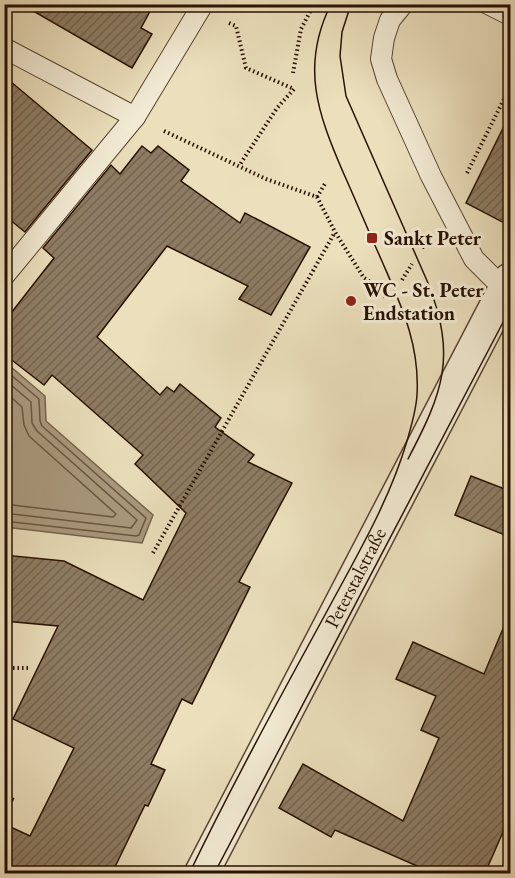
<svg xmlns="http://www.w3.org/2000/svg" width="515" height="878" font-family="'EB Garamond',serif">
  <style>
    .water { fill: #a9997d; stroke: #75634c; stroke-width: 1.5 }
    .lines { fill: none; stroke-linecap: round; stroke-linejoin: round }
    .shore { stroke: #685540; stroke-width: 1.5 }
    .building { fill: url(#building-hatch); stroke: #281102; stroke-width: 1.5 }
    .service-casing { stroke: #594430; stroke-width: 22 }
    .tertiary-casing { stroke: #594430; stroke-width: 36 }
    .path { stroke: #281102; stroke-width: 4; stroke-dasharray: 1.5 3; stroke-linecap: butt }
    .service { stroke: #f2ead3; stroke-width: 20 }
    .tertiary { stroke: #f2ead3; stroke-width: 33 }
    .tram { stroke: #281102; stroke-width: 1.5 }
    .poi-dot { fill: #8f2418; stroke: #f2ead3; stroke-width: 2 }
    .labels { text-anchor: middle; stroke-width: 6; stroke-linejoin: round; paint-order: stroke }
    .poi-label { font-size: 20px; font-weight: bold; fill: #281102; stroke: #f2ead3; text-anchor: start }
    .street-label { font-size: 20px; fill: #281102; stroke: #f2ead3 }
  </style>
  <defs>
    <pattern id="building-hatch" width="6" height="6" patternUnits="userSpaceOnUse" patternTransform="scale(1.5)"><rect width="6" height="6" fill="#8d7c63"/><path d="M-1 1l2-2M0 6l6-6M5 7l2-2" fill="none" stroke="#73644f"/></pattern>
  </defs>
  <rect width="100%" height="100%" fill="#ebdfbc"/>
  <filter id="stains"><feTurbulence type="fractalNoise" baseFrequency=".00333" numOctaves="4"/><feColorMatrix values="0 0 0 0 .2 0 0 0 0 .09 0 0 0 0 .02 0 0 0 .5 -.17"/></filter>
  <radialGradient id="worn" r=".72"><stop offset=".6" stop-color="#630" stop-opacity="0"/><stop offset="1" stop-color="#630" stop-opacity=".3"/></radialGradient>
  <polygon class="water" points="4,361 45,396 46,421 153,515 142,543 5,527"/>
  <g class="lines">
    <g class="shore">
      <polyline points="4,369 39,399 40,421 42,426 146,518 139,535 136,536 4,521"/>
      <polyline points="4,379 31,402 32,423 37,431 137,520 131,528 4,513"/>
      <polyline points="4,391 22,407 24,425 29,436 116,514 113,517 4,504"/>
    </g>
  </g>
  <g class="building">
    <polygon points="21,4 154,4 141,28 152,34 132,68"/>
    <polygon points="4,76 92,150 25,232 4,215"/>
    <polygon points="510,114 510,226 466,203"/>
    <polygon points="142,146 151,153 158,146 189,170 181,181 240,223 245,213 310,247 271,315 239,299 248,286 167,246 97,337 160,395 167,387 174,392 180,384 221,418 215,427 254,455 248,462 292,483 239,582 250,587 192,704 182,699 151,764 165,770 148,806 145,805 112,873 4,873 4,824 30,836 74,748 13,719 58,626 4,621 4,555 64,561 143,600 186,513 135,464 143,455 52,375 44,385 4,354 4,322 54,258 43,248 111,165 120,174"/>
    <polygon points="471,476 510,491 510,537 455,515"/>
    <polygon points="510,612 510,816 485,873 433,873 335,830 331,837 279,808 303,764 403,821 439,738 421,730 436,696 396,679 413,642 484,674"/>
  </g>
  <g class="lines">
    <defs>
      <g id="service">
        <polyline points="403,4 390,20 384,38 381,59 387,79 431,176 474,259 505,290"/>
        <polyline points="488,4 510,15"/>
        <polyline points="4,48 135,117"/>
        <polyline points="4,276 135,117 203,4"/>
      </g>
      <g id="tertiary">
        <path id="s1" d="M201 874 510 280"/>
      </g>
    </defs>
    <use href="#service" class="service-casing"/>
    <use href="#tertiary" class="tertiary-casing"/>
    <g class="path">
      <polyline points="229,23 236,26 246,68 294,89 277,108 239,166"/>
      <polyline points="293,73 301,29 314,4"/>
      <polyline points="164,131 266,179 317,197 335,232 364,278 375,285 386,298 391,295"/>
      <polyline points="467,173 510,87"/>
      <polyline points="317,197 326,182"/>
      <polyline points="422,248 429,240"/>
      <polyline points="402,280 412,264"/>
      <polyline points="153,553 335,232"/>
      <polyline points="4,668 29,668"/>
      <polyline points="4,796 16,801"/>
    </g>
    <use href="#service" class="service"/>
    <use href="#tertiary" class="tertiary"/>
    <g class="tram">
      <path d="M351 4 342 32 340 56 346 96 428 283C457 357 443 392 408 459"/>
      <path d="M189 874C232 785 279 699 326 613 356 557 389 502 407 441 411 427 416 411 417 395 420 344 401 305 381 259 368 230 356 201 343 172 318 114 300 66 331 4"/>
      <polyline points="214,874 510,309"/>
    </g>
  </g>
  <g class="poi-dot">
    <rect x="366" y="232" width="12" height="12" rx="3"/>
    <circle cx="351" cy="301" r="6"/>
  </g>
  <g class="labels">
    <g class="poi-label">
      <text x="384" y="245">Sankt Peter</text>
      <text x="363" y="297">WC - St. Peter<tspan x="363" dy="23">Endstation</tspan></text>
    </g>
    <g class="street-label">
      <text dy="7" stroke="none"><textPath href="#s1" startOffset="334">Peterstalstraße</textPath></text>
    </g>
  </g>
  <rect width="515" height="878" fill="none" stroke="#ebdfbc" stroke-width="24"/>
  <rect x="6" y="6" width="503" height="866" fill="none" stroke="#281102" stroke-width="3"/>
  <rect x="12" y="12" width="491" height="854" fill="none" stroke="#281102" stroke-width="1.5"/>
  <rect width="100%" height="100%" filter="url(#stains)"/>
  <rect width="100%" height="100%" fill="url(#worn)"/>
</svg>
